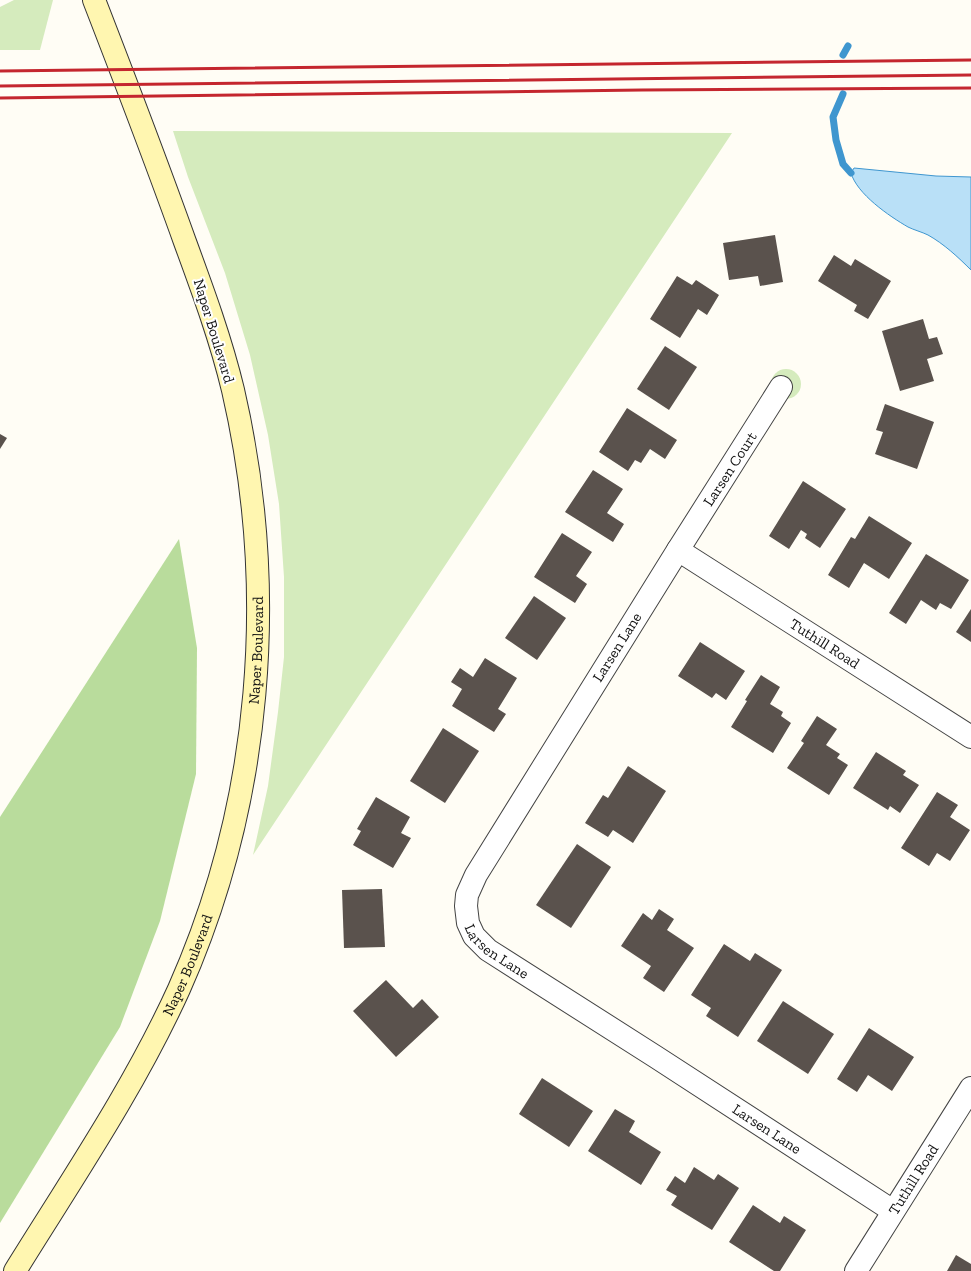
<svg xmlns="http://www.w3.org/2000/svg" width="971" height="1271" font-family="'Zilla Slab',serif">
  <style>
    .green { fill: #d5ebbd }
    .forest { fill: #b9dc9c }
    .water { fill: #b9e0f7; stroke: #3f96cf }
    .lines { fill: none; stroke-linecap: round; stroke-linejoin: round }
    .stream { stroke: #3f96cf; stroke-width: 7 }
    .building { fill: #5a524d }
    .minor-casing { stroke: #444; stroke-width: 24 }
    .secondary-casing { stroke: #333; stroke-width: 24 }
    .minor { stroke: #fff; stroke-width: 22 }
    .secondary { stroke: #fff6b0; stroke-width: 22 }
    .rail { stroke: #c4262e; stroke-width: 3 }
    .labels { text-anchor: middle; stroke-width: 4; stroke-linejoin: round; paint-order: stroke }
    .street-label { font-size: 15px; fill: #111; stroke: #fff }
  </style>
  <rect width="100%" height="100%" fill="#fffdf5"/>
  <g class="green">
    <polygon points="14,0 53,0 40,50 0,50 0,7"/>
    <polygon points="173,131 732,133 253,855 268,786 278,712 284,657 284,577 279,504 268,435 250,355 225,273 188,177"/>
    <circle cx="786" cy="384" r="15"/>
  </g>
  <polygon class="forest" points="179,539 197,648 196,774 160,921 120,1027 0,1223 0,817"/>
  <path class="water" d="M854 168 936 176 971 177V270C958 257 944 244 928 235 922 232 914 230 908 227 889 216 857 194 851 173Z"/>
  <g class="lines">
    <g class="stream">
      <polyline points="843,55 848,46"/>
      <polyline points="843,94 833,117 836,140 843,164 851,173"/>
    </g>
  </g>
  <g class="building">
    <polygon points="775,235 783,282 760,286 758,276 729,280 723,243"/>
    <polygon points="834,255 851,266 855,259 891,281 868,319 854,311 857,305 818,281"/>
    <polygon points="677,276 692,285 696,280 719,295 707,315 698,309 680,338 650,319"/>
    <polygon points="923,319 929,339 937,337 943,354 927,359 934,381 900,391 882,331"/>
    <polygon points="665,346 697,367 669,410 637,389"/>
    <polygon points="885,404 934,422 917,469 875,454 883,432 876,430"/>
    <polygon points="627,408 677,440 665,459 650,449 641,463 635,460 628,471 599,452"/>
    <polygon points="0,434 7,438 0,449"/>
    <polygon points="593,470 623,489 607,513 624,524 613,542 565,512"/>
    <polygon points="803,481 846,509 820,548 805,538 807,534 801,530 789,549 769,536"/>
    <polygon points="869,516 912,543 889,579 864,563 849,588 828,575 851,537 855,539"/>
    <polygon points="562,533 592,552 576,576 587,584 575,603 534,577"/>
    <polygon points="926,554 969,580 951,609 940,603 936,610 921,600 906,624 889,613"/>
    <polygon points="534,596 566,618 537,660 505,638"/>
    <polygon points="971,609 971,642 956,632"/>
    <polygon points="700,642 745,671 726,700 716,693 712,698 678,676"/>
    <polygon points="485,658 517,678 498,709 506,714 494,732 452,706 462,689 451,682 460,668 473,677"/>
    <polygon points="761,675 780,687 770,704 783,712 781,716 791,723 773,753 731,727 747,701 745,700"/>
    <polygon points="817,716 837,729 826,745 840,754 837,758 848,765 829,795 787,768 804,743 801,741"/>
    <polygon points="443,728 479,751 445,803 410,781"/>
    <polygon points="876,752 906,771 903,775 919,785 900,813 890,806 888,810 853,788"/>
    <polygon points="628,766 666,791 633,843 613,830 608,837 585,823 603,795 608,798"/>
    <polygon points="937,792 958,805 950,817 970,830 950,861 937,853 929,866 901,848"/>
    <polygon points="376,797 410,817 401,833 411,838 393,868 353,845 361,831 357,829"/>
    <polygon points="577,844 611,867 571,928 536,905"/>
    <polygon points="382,889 385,947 344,948 342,890"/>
    <polygon points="659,909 674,919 667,930 694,948 664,992 643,978 651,966 621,946 643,913 652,920"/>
    <polygon points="724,944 750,961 755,953 782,970 738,1037 706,1016 711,1008 691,995"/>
    <polygon points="386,980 413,1008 422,999 439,1017 396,1057 353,1011"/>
    <polygon points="783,1001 834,1034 808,1074 757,1041"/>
    <polygon points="869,1028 914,1057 892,1091 868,1075 857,1092 837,1079"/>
    <polygon points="542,1078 593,1111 569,1147 519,1114"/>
    <polygon points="615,1109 635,1121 629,1132 661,1152 641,1185 588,1151"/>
    <polygon points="694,1167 714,1180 718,1174 739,1188 712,1230 671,1205 677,1196 666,1190 675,1176 685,1183"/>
    <polygon points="753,1205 780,1223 784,1216 806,1230 780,1271 774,1271 729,1242"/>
    <polygon points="956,1255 971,1264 971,1271 947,1271"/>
  </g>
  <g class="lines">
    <defs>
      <g id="minor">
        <path id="s1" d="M781 387 678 550 476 875 467 895 466 906 468 923 474 936 488 950 656 1057 893 1211"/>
        <path id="s2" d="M678 550 971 737"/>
        <path id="s3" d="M856 1271 971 1088"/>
      </g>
      <g id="secondary">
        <path id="s4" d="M15 1271C72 1179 134 1088 179 989 262 802 279 589 233 390 221 340 203 291 185 242 156 161 125 80 94 0"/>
      </g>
    </defs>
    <use href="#minor" class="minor-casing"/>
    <use href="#secondary" class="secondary-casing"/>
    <use href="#minor" class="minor"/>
    <use href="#secondary" class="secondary"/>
    <g class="rail">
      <polyline points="0,71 971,60"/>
      <polyline points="0,86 971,75"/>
      <polyline points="0,98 642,90 971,88"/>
    </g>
  </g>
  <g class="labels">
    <g class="street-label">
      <text transform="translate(214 331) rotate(73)" y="5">Naper Boulevard</text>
      <text transform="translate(730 469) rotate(-57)" y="5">Larsen Court</text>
      <text dy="5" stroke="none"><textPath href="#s2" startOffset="174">Tuthill Road</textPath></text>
      <text transform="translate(617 647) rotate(-58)" y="5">Larsen Lane</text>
      <text dy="5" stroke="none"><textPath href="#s4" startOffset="676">Naper Boulevard</textPath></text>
      <text dy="5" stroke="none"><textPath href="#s1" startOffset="667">Larsen Lane</textPath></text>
      <text dy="5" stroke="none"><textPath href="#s4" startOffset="352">Naper Boulevard</textPath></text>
      <text dy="5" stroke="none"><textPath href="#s1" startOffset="991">Larsen Lane</textPath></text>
      <text dy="5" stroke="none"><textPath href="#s3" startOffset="108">Tuthill Road</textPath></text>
    </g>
  </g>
</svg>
